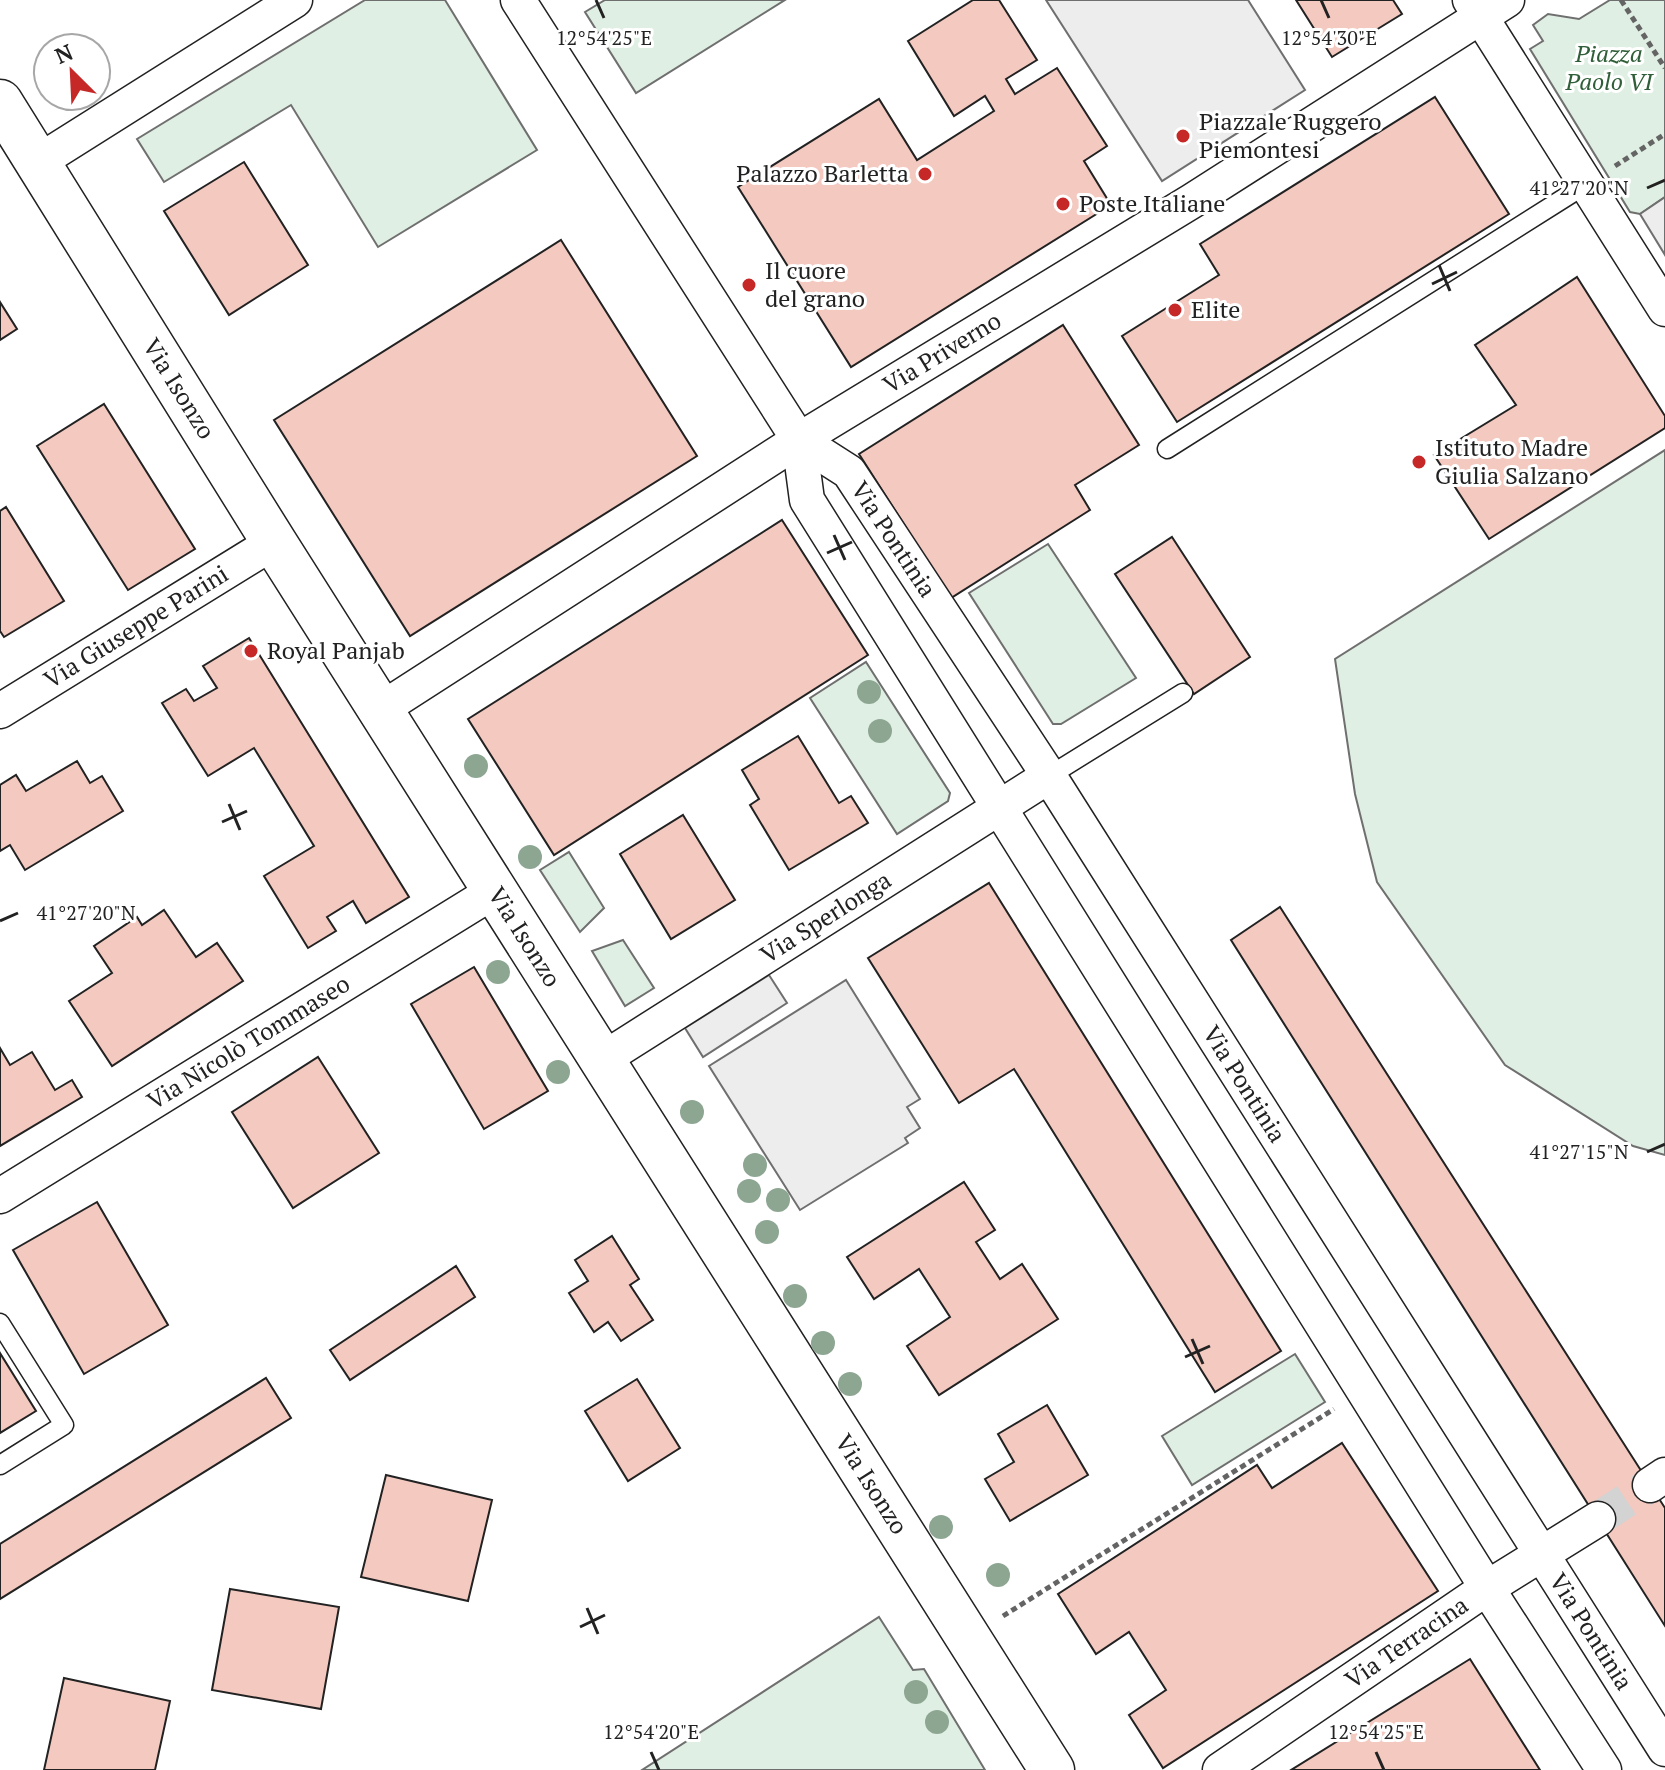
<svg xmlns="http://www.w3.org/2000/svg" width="1665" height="1770" font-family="'PT Serif',serif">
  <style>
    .green { fill: #e0efe3; stroke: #6f6f6f; stroke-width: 2 }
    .parking { fill: #ededed; stroke: #6f6f6f; stroke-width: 2 }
    .building { fill: #f3c9c0; stroke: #222; stroke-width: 2 }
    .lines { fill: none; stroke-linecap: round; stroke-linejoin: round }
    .street-tunnel { stroke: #d3d3d3; stroke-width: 34; stroke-dasharray: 34 17; stroke-linecap: butt }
    .lane-casing { stroke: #222; stroke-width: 21 }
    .street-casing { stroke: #222; stroke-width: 37 }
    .secondary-casing { stroke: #222; stroke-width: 47 }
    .path { stroke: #646464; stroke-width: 5; stroke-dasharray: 6 4; stroke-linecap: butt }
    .lane { stroke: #fff; stroke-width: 18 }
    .street { stroke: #fff; stroke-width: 34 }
    .secondary { stroke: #fff; stroke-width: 44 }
    .tree { fill: #8da692 }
    .ticks { fill: none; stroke: #222; stroke-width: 3 }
    .poi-dot { fill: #c62828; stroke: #fff; stroke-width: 3 }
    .labels { text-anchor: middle; stroke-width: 6; stroke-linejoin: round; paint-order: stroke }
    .park-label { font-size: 24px; font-style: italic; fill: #2f5e38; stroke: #fff }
    .poi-label { font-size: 24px; fill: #222; stroke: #fff; text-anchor: start }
    .street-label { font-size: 24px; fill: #222; stroke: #fff }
    .ticks-label { font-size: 20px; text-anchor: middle; fill: #222; stroke: #fff; stroke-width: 6; stroke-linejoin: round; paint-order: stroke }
  </style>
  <rect width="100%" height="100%" fill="#fff"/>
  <g class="green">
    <polygon points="365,0 445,0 537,150 378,247 291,105 164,182 137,139"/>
    <polygon points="605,0 785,0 636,93 585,12"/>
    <polygon points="1610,0 1665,0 1665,197 1640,214 1630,212 1530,49 1543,41 1533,25 1548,14 1579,19"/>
    <polygon points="1665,450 1665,1155 1633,1146 1505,1065 1377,882 1355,794 1335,659"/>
    <polygon points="1048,544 1136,678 1061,724 1053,724 969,593"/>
    <polygon points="866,662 950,793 948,801 897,834 810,698"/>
    <polygon points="569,852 604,908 580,932 540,870"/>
    <polygon points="623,940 654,988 625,1006 592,951"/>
    <polygon points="1295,1354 1325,1402 1192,1485 1162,1436"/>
    <polygon points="879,1617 913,1670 924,1669 985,1770 642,1770"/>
  </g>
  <g class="parking">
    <polygon points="1046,0 1248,0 1305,90 1162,181"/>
    <polygon points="1665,197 1665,255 1640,214"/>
    <polygon points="769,975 787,1003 703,1057 685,1028"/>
    <polygon points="846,980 920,1099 907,1107 920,1128 905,1138 908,1143 800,1210 709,1066"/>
  </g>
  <g class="building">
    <polygon points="973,0 999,0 1037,60 1006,79 1015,94 1057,68 1107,146 1084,161 1111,205 851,367 738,187 879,99 917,160 994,111 985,96 954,116 908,41"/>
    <polygon points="1296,0 1393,0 1402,14 1332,57"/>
    <polygon points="1435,97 1509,214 1177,422 1122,336 1219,275 1200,244"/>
    <polygon points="244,162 308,265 229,315 164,211"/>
    <polygon points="561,240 697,456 410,636 274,420"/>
    <polygon points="1577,277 1665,416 1665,428 1489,539 1434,455 1516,405 1475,345"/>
    <polygon points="0,302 17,329 0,340"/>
    <polygon points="1063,325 1139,445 1075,485 1090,510 951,598 859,454"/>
    <polygon points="104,404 195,549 128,590 37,446"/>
    <polygon points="6,507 64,601 4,637 0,631 0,511"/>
    <polygon points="782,520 868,655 554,855 468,719"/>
    <polygon points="1172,537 1250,657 1194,694 1115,574"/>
    <polygon points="249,638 409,897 366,923 353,901 327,917 336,931 308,948 264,876 314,846 254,748 208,776 162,703 186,689 194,701 217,688 203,666"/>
    <polygon points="798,736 839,803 851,796 868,823 789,870 750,805 759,799 742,770"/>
    <polygon points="77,761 90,783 102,776 123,811 25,870 10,845 0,851 0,785 16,775 26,791"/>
    <polygon points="683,815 735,900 671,939 620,854"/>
    <polygon points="989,883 1281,1351 1215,1392 1014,1069 959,1103 868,958"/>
    <polygon points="1280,907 1665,1508 1665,1626 1231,940"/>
    <polygon points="164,910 196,957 217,943 243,981 112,1066 69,1001 112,973 94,946 137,917 142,925"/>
    <polygon points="474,967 548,1091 484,1129 411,1004"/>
    <polygon points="0,1048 10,1065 32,1052 55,1090 72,1080 82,1097 0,1146"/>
    <polygon points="318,1057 379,1153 293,1208 232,1112"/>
    <polygon points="964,1182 995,1230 976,1242 1000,1279 1022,1264 1058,1319 939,1395 907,1346 950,1317 919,1269 874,1299 847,1257"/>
    <polygon points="97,1202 168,1325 84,1374 13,1250"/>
    <polygon points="612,1236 639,1279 630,1285 653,1320 621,1341 608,1322 594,1332 569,1293 588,1281 575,1260"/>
    <polygon points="456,1266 475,1297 350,1380 330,1350"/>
    <polygon points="0,1353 36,1411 0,1433"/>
    <polygon points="266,1378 291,1418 0,1599 0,1544"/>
    <polygon points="637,1379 680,1448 628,1481 585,1411"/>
    <polygon points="1047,1405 1088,1475 1010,1521 985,1479 1014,1462 998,1434"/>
    <polygon points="1342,1443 1438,1591 1163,1768 1129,1715 1166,1690 1129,1632 1096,1654 1058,1594 1257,1465 1272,1488"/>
    <polygon points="386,1475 492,1500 468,1601 361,1577"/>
    <polygon points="230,1589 339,1607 321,1709 212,1690"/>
    <polygon points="1470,1659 1540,1770 1291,1770"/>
    <polygon points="64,1678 170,1701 155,1770 44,1770"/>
  </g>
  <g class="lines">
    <polyline class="street-tunnel" points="1598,1519 1650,1485"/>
    <defs>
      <g id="lane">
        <polyline points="1167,449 1588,183"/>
        <polyline points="1049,776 1183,693"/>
        <polyline points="0,1323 64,1425 0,1465"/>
      </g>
      <g id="street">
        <polyline points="518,0 799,440 807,500 1487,1588 1604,1770"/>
        <polyline points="1470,0 1665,309"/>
        <polyline points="38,162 295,0"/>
        <path id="s1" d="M799 440 849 472 1049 776 1665 1749"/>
        <path id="s2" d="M380 710 799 440 1192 201 1507 0"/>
        <path id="s3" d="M0 711 274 542"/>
        <path id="s4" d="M603 1059 1049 776"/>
        <path id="s5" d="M0 1196 496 890"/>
        <polyline points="1650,1485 1665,1475"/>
        <path id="s6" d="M1220 1770 1487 1588 1598 1519"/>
      </g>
      <g id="secondary">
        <path id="s7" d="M0 102 274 542 1052 1770"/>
      </g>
    </defs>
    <use href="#lane" class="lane-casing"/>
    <use href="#street" class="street-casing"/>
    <use href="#secondary" class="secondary-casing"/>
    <g class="path">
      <polyline points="1621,0 1665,68"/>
      <polyline points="1615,166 1665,134"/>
      <polyline points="1003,1616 1334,1409"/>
    </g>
    <use href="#lane" class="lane"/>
    <use href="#street" class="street"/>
    <use href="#secondary" class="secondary"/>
  </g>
  <g class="tree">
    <circle cx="869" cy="692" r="12"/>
    <circle cx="880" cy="731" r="12"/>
    <circle cx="476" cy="766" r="12"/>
    <circle cx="530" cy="857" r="12"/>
    <circle cx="498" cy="972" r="12"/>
    <circle cx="558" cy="1072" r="12"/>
    <circle cx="692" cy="1112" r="12"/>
    <circle cx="755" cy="1165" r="12"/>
    <circle cx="749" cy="1191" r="12"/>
    <circle cx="778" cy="1200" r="12"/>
    <circle cx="767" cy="1232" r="12"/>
    <circle cx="795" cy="1296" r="12"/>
    <circle cx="823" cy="1343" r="12"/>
    <circle cx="850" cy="1384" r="12"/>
    <circle cx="941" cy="1527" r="12"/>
    <circle cx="998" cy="1575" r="12"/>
    <circle cx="916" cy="1692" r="12"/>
    <circle cx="937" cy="1722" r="12"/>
  </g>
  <path class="ticks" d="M596 0 604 18M1321 0 1329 18M1647 188 1665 180M1439 265 1450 291M1432 284 1457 272M834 535 845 560M827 553 852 542M229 804 240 830M222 822 247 811M0 921 18 913M1647 1152 1665 1144M1192 1339 1203 1364M1185 1357 1210 1346M587 1608 598 1634M580 1627 605 1615M651 1752 659 1770M1376 1752 1384 1770"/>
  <g class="poi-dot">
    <circle cx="1183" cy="136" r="8"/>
    <circle cx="925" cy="174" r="8"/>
    <circle cx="1063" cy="204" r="8"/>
    <circle cx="749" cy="285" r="8"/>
    <circle cx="1175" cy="310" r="8"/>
    <circle cx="1419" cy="462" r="8"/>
    <circle cx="251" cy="651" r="8"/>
  </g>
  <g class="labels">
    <g class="park-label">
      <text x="1609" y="62">Piazza<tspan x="1609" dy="28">Paolo VI</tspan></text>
    </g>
    <g class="poi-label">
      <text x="1199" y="130">Piazzale Ruggero<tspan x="1199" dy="28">Piemontesi</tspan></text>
      <text x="909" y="182" text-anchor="end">Palazzo Barletta</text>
      <text x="1079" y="212">Poste Italiane</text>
      <text x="765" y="279">Il cuore<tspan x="765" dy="28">del grano</tspan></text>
      <text x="1191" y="318">Elite</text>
      <text x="1435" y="456">Istituto Madre<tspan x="1435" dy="28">Giulia Salzano</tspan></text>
      <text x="267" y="659">Royal Panjab</text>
    </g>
    <g class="street-label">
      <text dy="8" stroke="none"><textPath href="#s2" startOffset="666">Via Priverno</textPath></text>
      <text dy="8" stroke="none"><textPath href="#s7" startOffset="338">Via Isonzo</textPath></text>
      <text dy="8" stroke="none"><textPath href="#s1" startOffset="140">Via Pontinia</textPath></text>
      <text dy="8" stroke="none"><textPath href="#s3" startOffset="160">Via Giuseppe Parini</textPath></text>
      <text dy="8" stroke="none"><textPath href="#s4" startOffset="264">Via Sperlonga</textPath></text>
      <text dy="8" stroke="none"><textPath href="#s7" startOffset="986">Via Isonzo</textPath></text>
      <text dy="8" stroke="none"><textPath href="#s5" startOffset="292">Via Nicolò Tommaseo</textPath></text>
      <text dy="8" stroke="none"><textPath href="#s1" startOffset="788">Via Pontinia</textPath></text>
      <text dy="8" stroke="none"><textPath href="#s7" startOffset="1634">Via Isonzo</textPath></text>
      <text dy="8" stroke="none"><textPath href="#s1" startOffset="1436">Via Pontinia</textPath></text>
      <text dy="8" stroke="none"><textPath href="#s6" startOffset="226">Via Terracina</textPath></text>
    </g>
  </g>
  <g class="ticks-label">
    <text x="604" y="45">12°54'25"E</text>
    <text x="1329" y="45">12°54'30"E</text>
    <text x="1579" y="195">41°27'20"N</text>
    <text x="86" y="920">41°27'20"N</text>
    <text x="1579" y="1159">41°27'15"N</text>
    <text x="651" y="1739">12°54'20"E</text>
    <text x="1376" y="1739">12°54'25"E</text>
  </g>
  <g transform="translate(72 72) rotate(336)"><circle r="38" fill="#ffffff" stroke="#a7a7a7" stroke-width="2"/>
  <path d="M0-6L14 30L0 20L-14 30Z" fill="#c62828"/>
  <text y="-12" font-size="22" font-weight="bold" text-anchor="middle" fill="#222222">N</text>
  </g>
</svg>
